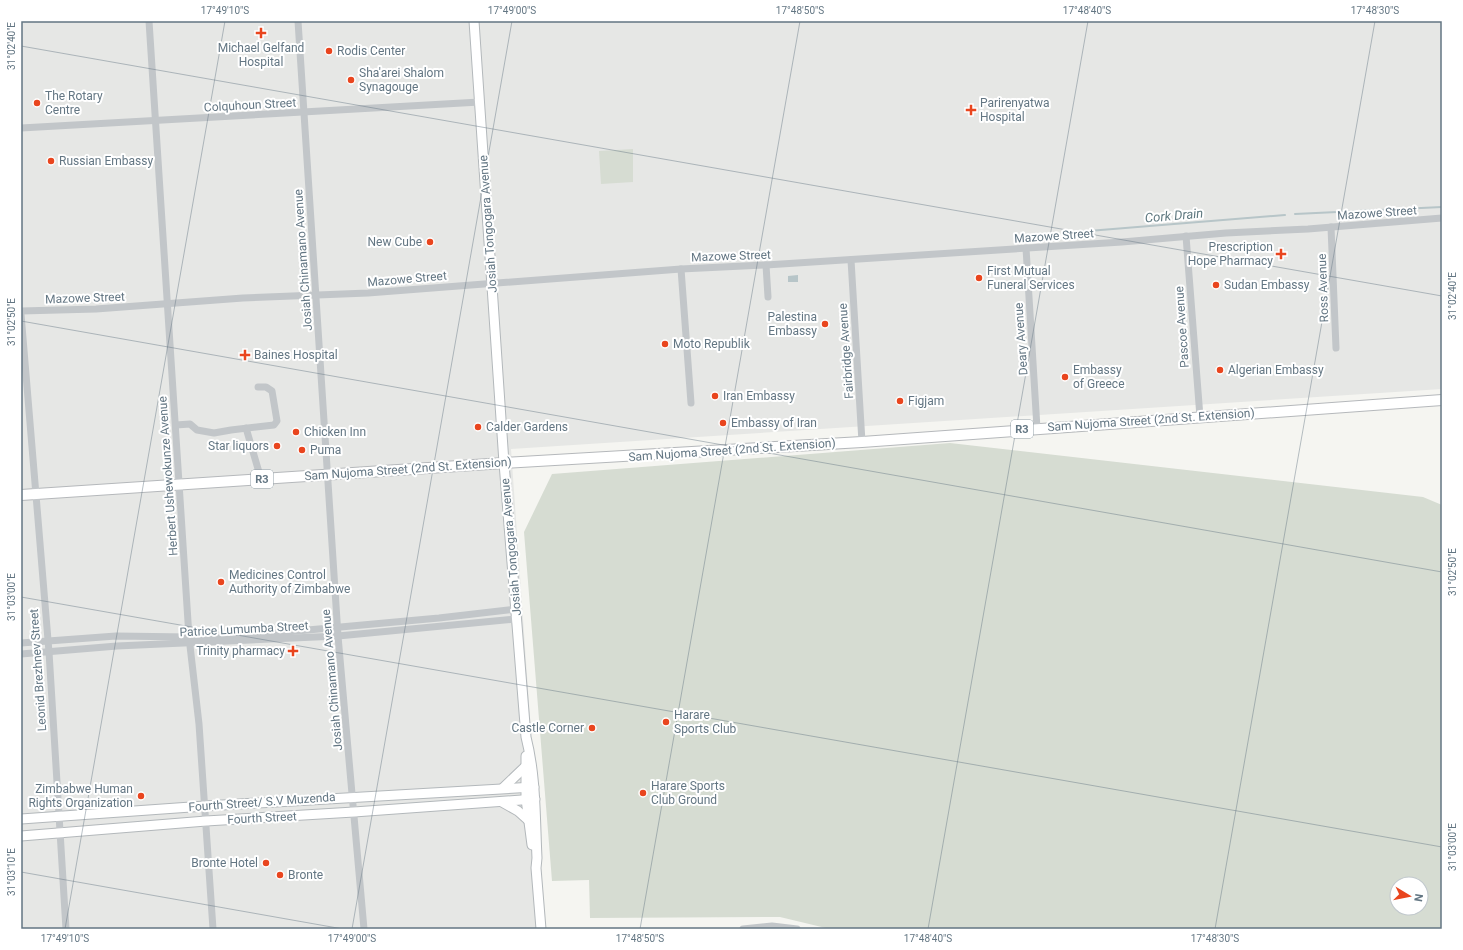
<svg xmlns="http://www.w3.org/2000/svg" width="1463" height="950" font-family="Roboto,sans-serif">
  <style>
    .built { fill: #e6e7e5 }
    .green { fill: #d6dcd2; fill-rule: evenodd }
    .water { fill: #b7c5c8 }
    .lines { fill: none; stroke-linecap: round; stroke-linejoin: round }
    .stream { stroke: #b7c5c8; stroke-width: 2 }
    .major-casing { stroke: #b3b8bb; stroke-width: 11 }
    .highway-casing { stroke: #b5b8bb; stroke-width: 12 }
    .minor { stroke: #c2c6c9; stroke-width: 7 }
    .major { stroke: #fff; stroke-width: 9 }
    .highway { stroke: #fff; stroke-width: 10 }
    .ticks { fill: none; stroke: #637683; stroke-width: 1; stroke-opacity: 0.45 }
    .poi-dot { fill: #e9451e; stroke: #fff; stroke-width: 1.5 }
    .labels { text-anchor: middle; stroke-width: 4; stroke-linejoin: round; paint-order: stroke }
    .shield { fill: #fff; stroke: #929fa8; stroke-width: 1 }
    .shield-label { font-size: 11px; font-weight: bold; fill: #637683 }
    .poi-label { font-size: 12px; fill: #637683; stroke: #fff; text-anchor: start }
    .street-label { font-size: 12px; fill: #637683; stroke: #fff }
    .water-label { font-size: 13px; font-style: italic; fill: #5f7980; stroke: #fff }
    .neatline { fill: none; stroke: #637683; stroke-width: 1.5 }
    .ticks-label { font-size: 10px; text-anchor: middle; fill: #637683 }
  </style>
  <rect width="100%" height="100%" fill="#f5f5f1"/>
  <polygon class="built" points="21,21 1442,21 1442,389 511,449 545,929 21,929"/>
  <g class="green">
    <polygon points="633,149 633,182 601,184 599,151"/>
    <path d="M950 443 1423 497 1442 505V929H830L780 917 590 918 589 880 552 881 524 532 552 474ZM1397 884H1421V908H1397Z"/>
  </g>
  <polygon class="water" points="798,275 798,282 788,282 788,276"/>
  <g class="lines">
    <g class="stream">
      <polyline points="1295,214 1442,207"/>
      <polyline points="1064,233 1285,215"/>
    </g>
    <defs>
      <g id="major">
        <path d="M474 21 504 463 526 737C536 776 535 817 537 858L536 868 541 929"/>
        <polyline points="526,756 526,799 532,845"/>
        <polyline points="503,788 526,766"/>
        <polyline points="502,802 518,811 528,820"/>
        <polyline points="21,819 205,806 534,787"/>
        <polyline points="21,836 206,821 354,812 535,799"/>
      </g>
      <polyline id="highway" points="21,495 504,463 862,442 1442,400"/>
    </defs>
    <use href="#major" class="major-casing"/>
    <use href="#highway" class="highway-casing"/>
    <g class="minor">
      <polyline points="149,21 189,637 199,724 213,929"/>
      <polyline points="298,21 338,636 364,929"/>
      <polyline points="21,128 480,102"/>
      <polyline points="1331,227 1336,348"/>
      <polyline points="1186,236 1200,417"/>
      <polyline points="1026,248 1037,428"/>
      <polyline points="851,260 862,442"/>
      <polyline points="766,265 768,297"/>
      <polyline points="681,269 691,403"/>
      <polyline points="21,311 96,309 243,298 368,293 681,269 766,265 1122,242 1226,233 1308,229 1442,218"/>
      <polyline points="21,314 49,652 66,929"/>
      <polyline points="176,425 190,424 197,430 214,433 231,430 274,425 277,421 272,391 266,387 258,387"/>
      <polyline points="246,428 261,479"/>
      <polyline points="21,643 116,636 189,637 264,634 439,618 516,609"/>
      <polyline points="21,654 117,646 338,636 516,619"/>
      <polyline points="743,929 772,926 797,929"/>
    </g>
    <use href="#major" class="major"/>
    <use href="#highway" class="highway"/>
  </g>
  <path class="ticks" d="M21 46 1442 296M21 321 1442 572M21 597 1442 847M21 872 343 929M65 929 225 21M352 929 512 21M640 929 800 21M928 929 1088 21M1215 929 1375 21"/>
  <g class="poi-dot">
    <path d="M259 27h4v4h4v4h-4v4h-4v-4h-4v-4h4z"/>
    <circle cx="329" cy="51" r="4"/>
    <circle cx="351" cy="80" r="4"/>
    <circle cx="37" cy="103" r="4"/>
    <path d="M969 104h4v4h4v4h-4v4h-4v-4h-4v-4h4z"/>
    <circle cx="51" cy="161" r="4"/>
    <circle cx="430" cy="242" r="4"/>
    <path d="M1279 248h4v4h4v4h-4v4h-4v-4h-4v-4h4z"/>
    <circle cx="979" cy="278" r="4"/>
    <circle cx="1216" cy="285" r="4"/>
    <circle cx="825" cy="324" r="4"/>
    <circle cx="665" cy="344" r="4"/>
    <path d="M243 349h4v4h4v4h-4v4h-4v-4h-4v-4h4z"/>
    <circle cx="1220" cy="370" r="4"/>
    <circle cx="1065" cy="377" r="4"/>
    <circle cx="715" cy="396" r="4"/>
    <circle cx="900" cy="401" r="4"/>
    <circle cx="723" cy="423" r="4"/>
    <circle cx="478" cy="427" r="4"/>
    <circle cx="296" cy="432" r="4"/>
    <circle cx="277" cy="446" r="4"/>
    <circle cx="302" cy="450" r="4"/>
    <circle cx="221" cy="582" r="4"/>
    <path d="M291 645h4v4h4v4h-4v4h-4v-4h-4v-4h4z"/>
    <circle cx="666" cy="722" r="4"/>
    <circle cx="592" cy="728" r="4"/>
    <circle cx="643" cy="793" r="4"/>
    <circle cx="141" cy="796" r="4"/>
    <circle cx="266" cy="863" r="4"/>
    <circle cx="280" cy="875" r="4"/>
  </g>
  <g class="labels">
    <g class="shield">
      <rect x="1011" y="420" width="22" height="18" rx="3"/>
      <rect x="251" y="470" width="22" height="18" rx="3"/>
    </g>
    <g class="shield-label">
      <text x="1022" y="433">R3</text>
      <text x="262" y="483">R3</text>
    </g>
    <g class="poi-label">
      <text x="261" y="52" text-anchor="middle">Michael Gelfand<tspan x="261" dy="14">Hospital</tspan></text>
      <text x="337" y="55">Rodis Center</text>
      <text x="359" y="77">Sha'arei Shalom<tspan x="359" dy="14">Synagouge</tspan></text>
      <text x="45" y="100">The Rotary<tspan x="45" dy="14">Centre</tspan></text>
      <text x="980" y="107">Parirenyatwa<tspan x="980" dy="14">Hospital</tspan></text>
      <text x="59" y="165">Russian Embassy</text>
      <text x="422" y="246" text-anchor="end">New Cube</text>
      <text x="1273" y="251" text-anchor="end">Prescription<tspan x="1273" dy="14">Hope Pharmacy</tspan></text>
      <text x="987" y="275">First Mutual<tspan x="987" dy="14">Funeral Services</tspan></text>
      <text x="1224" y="289">Sudan Embassy</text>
      <text x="817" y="321" text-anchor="end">Palestina<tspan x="817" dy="14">Embassy</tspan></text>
      <text x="673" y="348">Moto Republik</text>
      <text x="254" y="359">Baines Hospital</text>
      <text x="1073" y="374">Embassy<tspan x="1073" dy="14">of Greece</tspan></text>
      <text x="1228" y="374">Algerian Embassy</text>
      <text x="723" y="400">Iran Embassy</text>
      <text x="908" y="405">Figjam</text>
      <text x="731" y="427">Embassy of Iran</text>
      <text x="486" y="431">Calder Gardens</text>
      <text x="304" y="436">Chicken Inn</text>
      <text x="269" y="450" text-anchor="end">Star liquors</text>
      <text x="310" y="454">Puma</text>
      <text x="229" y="579">Medicines Control<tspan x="229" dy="14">Authority of Zimbabwe</tspan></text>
      <text x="285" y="655" text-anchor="end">Trinity pharmacy</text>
      <text x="674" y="719">Harare<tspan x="674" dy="14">Sports Club</tspan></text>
      <text x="584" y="732" text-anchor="end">Castle Corner</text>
      <text x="651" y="790">Harare Sports<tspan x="651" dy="14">Club Ground</tspan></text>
      <text x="133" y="793" text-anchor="end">Zimbabwe Human<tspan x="133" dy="14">Rights Organization</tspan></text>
      <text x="258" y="867" text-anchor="end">Bronte Hotel</text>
      <text x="288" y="879">Bronte</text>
    </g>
    <g class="street-label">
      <text transform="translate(250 105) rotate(-3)" y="4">Colquhoun Street</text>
      <text transform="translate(1377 213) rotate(-4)" y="4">Mazowe Street</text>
      <text transform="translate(488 224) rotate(-94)" y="4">Josiah Tongogara Avenue</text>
      <text transform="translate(1054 236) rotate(-4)" y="4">Mazowe Street</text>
      <text transform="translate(731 256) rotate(-2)" y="4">Mazowe Street</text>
      <text transform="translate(303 260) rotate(-94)" y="4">Josiah Chinamano Avenue</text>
      <text transform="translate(407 279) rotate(-5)" y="4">Mazowe Street</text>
      <text transform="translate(1323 288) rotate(-92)" y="4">Ross Avenue</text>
      <text transform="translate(85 298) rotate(-2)" y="4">Mazowe Street</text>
      <text transform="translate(1182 327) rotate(-94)" y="4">Pascoe Avenue</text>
      <text transform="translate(1021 339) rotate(-94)" y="4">Deary Avenue</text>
      <text transform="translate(846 351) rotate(-94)" y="4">Fairbridge Avenue</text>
      <text transform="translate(1151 420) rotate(-4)" y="4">Sam Nujoma Street (2nd St. Extension)</text>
      <text transform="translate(732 450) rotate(-4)" y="4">Sam Nujoma Street (2nd St. Extension)</text>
      <text transform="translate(408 469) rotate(-4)" y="4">Sam Nujoma Street (2nd St. Extension)</text>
      <text transform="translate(168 476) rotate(-94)" y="4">Herbert Ushewokunze Avenue</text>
      <text transform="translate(511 547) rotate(-95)" y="4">Josiah Tongogara Avenue</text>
      <text transform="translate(244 629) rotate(-3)" y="4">Patrice Lumumba Street</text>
      <text transform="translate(38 670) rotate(-94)" y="4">Leonid Brezhnev Street</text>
      <text transform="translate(332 680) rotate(-95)" y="4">Josiah Chinamano Avenue</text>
      <text transform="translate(262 802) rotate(-4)" y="4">Fourth Street/ S.V Muzenda</text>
      <text transform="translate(262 818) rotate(-3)" y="4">Fourth Street</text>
    </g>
    <g class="water-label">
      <text transform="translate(1174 215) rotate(-5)" y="5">Cork Drain</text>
    </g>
  </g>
  <rect width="1463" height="950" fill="none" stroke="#ffffff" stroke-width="44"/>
  <g transform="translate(1409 896) rotate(100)"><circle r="19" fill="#ffffff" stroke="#c1c8cd"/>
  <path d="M0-3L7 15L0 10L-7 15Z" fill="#e9451e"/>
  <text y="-6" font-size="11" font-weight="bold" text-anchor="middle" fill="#637683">N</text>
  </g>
  <rect x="22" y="22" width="1419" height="906" class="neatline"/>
  <g class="ticks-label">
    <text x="225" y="14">17°49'10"S</text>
    <text x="512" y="14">17°49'00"S</text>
    <text x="800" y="14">17°48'50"S</text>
    <text x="1087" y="14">17°48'40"S</text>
    <text x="1375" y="14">17°48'30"S</text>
    <text transform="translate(11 46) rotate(-90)" y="4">31°02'40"E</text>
    <text transform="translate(1452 296) rotate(-90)" y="4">31°02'40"E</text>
    <text transform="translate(11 322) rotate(-90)" y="4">31°02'50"E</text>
    <text transform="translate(1452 572) rotate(-90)" y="4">31°02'50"E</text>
    <text transform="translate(11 597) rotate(-90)" y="4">31°03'00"E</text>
    <text transform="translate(1452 847) rotate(-90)" y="4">31°03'00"E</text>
    <text transform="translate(11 872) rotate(-90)" y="4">31°03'10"E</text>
    <text x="65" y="942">17°49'10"S</text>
    <text x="352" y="942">17°49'00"S</text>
    <text x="640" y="942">17°48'50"S</text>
    <text x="928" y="942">17°48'40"S</text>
    <text x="1215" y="942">17°48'30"S</text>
  </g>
</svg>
